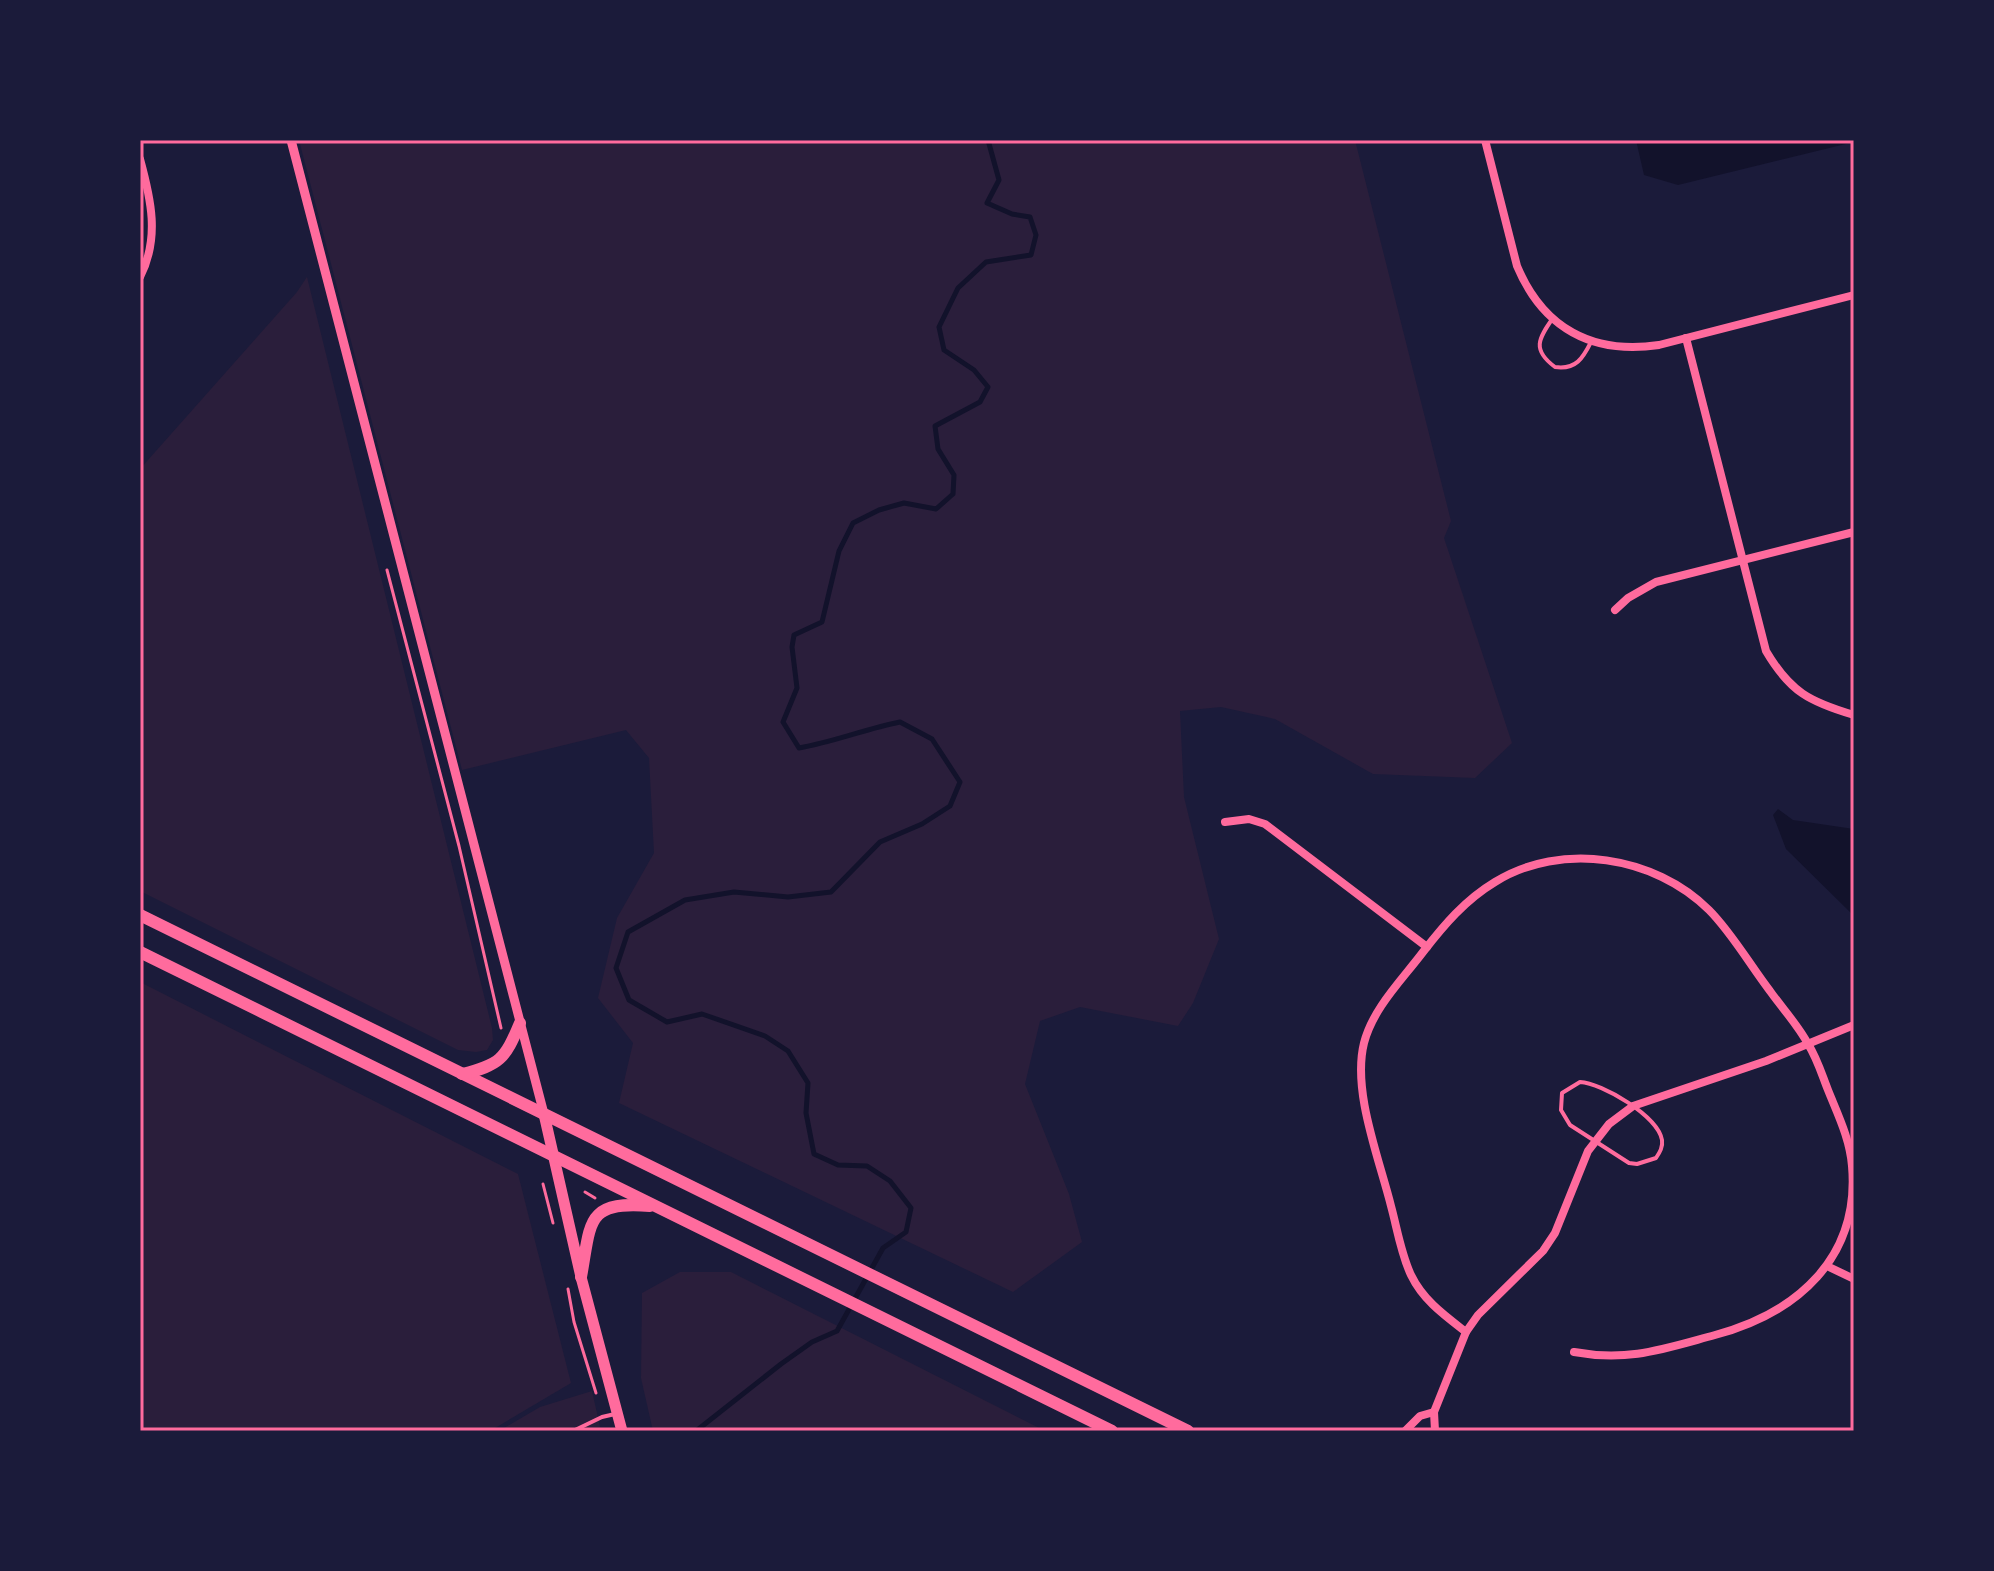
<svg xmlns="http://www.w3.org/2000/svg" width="1994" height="1571" font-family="'Titillium Web',sans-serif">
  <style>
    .green { fill: #2a1e3b }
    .water { fill: #12122b }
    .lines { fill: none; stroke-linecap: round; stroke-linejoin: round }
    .stream { stroke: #12122b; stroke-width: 5 }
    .path { stroke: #ff6b9d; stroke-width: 3 }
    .service { stroke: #ff6b9d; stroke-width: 4 }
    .minor { stroke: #ff6b9d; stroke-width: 8 }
    .tertiary { stroke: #ff6b9d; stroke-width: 9 }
    .secondary { stroke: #ff6b9d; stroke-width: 11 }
    .primary { stroke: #ff6b9d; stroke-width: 12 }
    .neatline { fill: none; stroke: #ff6b9d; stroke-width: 3 }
  </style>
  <rect width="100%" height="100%" fill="#1b1b3a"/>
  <g class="green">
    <polygon points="299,140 1355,140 1451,521 1444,538 1512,743 1475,778 1373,774 1275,719 1221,707 1180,711 1184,797 1219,939 1193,1003 1178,1026 1080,1007 1040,1021 1025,1084 1069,1194 1082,1242 1013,1292 619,1103 633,1043 598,998 617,918 654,853 649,758 626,730 462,770"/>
    <polygon points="307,277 492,1028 493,1040 487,1050 476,1052 458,1050 140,891 140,469 297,292"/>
    <polygon points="140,982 518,1174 571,1383 490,1431 140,1431"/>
    <polygon points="680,1272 731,1272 1045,1431 653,1431 641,1378 642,1293"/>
    <polygon points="592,1391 601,1431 499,1431 540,1407"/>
  </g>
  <g class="water">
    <polygon points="1636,140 1854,140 1854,142 1678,185 1644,175"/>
    <polygon points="1778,809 1793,820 1854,829 1854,916 1786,849 1773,815"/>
  </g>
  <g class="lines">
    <path class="stream" d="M696 1431 781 1364 812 1342 837 1331 883 1248 906 1232 911 1208 890 1181 867 1166 838 1165 814 1154 806 1113 808 1083 788 1051 765 1036 702 1014 667 1022 629 1000 616 968 628 932 685 900 734 892 788 897 831 892 880 842 922 824 950 806 960 782 932 739 900 722C865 729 834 742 799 748L783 722 797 688 792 647 794 635 822 622 839 551 853 523 879 510 904 503 936 509 953 494 954 475 938 449 935 426 980 402 988 387 974 370 944 350 939 327 958 288 986 262 1031 255 1036 235 1030 217 1012 214 987 203 999 180 988 140"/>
    <g class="path">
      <polyline points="387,570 459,846 501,1028"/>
      <polyline points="543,1184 553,1223"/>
      <polyline points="585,1192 595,1198"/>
      <polyline points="568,1289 574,1322 596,1393"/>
    </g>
    <g class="service">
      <path d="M1553 318C1538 339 1532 350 1555 367 1576 370 1583 358 1591 342"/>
      <path d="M1580 1082C1602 1083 1658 1116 1662 1140 1663 1147 1660 1152 1656 1158L1637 1164 1629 1163 1570 1125 1561 1110 1562 1093Z"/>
      <polyline points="573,1431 602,1417 615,1414"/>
    </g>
    <g class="minor">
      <path d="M1485 140 1517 266C1543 328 1592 355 1659 345L1854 295"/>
      <path d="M140 159C151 199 160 238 140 277"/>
      <path d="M1686 338 1766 651C1790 692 1810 702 1854 715"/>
      <polyline points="1615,610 1628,598 1656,582 1854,532"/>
      <polyline points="1225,822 1249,819 1265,824 1427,947"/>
      <polyline points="1827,1266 1854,1279"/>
      <path d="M1466 1332C1444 1315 1423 1300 1411 1275 1401 1254 1397 1228 1391 1206 1379 1158 1352 1091 1364 1043 1373 1008 1402 980 1423 952 1444 925 1465 900 1495 882 1561 841 1655 856 1709 910 1732 933 1750 965 1770 991 1782 1008 1798 1025 1808 1044 1817 1058 1822 1075 1828 1090 1838 1115 1850 1139 1852 1166 1860 1258 1797 1313 1715 1335 1663 1349 1628 1362 1574 1352"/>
      <polyline points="1405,1431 1420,1416 1434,1412"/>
      <polyline points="1435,1431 1434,1412 1466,1332 1478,1315 1543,1251 1555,1233 1588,1151 1609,1124 1633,1106 1766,1061 1854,1025"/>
    </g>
    <polyline class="tertiary" points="291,140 544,1114"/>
    <polyline class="secondary" points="544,1114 581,1277 622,1431"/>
    <g class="primary">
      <polyline points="140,915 1188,1431"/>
      <polyline points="140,952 1112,1431"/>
      <path d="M462 1074C500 1065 505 1059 520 1023"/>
      <path d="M581 1277C591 1223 585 1200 650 1206"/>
    </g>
  </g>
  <rect width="1994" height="1571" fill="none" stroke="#1b1b3a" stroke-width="284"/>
  <rect x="142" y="142" width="1710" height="1287" class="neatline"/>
</svg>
